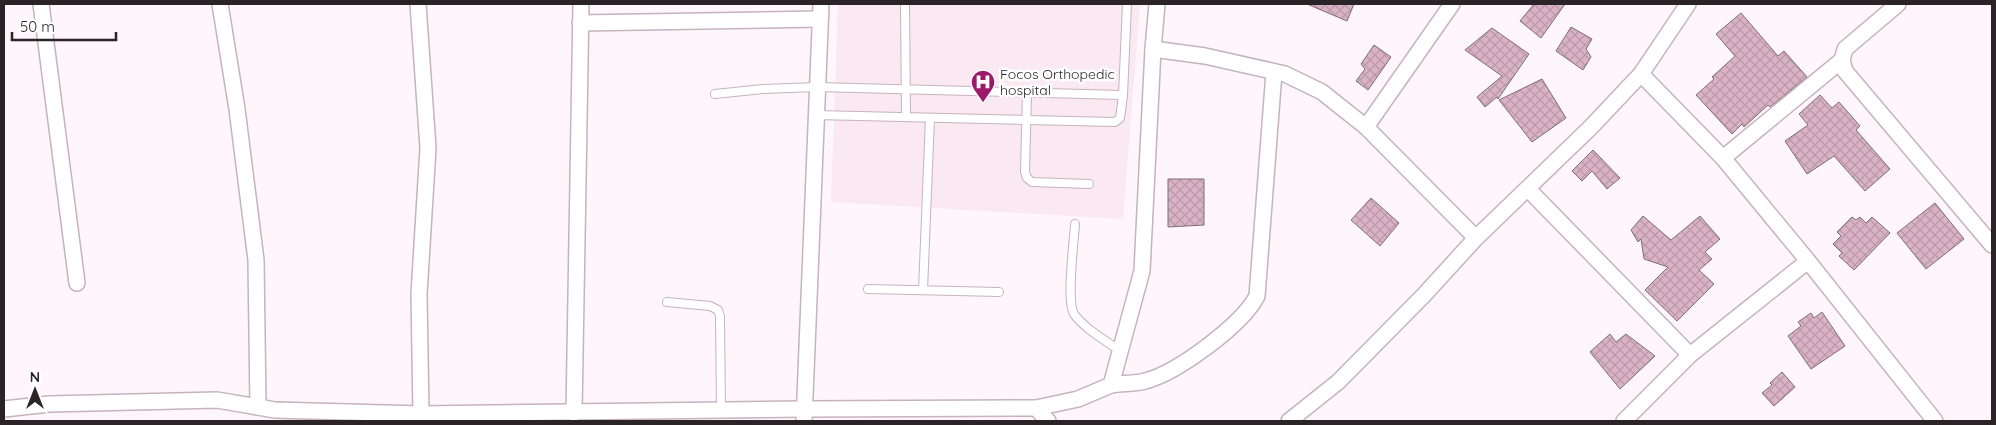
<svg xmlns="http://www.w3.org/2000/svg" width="1996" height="425" font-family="Quicksand,sans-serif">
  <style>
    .built { fill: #fae9f0 }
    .building { fill: url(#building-cross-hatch); stroke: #7f6e76 }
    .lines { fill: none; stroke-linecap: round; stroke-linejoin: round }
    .service-casing { stroke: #c6b3bc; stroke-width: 10 }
    .minor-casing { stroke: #c6b3bc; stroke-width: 18 }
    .service { stroke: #fff; stroke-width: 8 }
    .minor { stroke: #fff; stroke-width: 15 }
    .labels { text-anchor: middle; stroke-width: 5; stroke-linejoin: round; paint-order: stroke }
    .poi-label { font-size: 14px; fill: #2b2427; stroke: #fff; text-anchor: start }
  </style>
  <defs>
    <pattern id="building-cross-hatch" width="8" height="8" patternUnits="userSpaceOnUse" patternTransform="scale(1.25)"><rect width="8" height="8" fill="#dab2c5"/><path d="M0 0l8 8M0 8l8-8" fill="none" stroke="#bb99a9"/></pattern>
  </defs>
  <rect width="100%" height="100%" fill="#fef6fa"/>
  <polygon class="built" points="838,4 1140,4 1123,219 831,202"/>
  <g class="building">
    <polygon points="1307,4 1354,4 1347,21"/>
    <polygon points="1534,4 1565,4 1541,38 1520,21"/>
    <polygon points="1741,13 1778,56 1784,51 1807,77 1770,107 1768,105 1744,127 1742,124 1732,134 1696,95 1714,79 1712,77 1735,56 1716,34"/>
    <polygon points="1571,27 1592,39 1586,49 1591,57 1583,70 1556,51"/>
    <polygon points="1492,28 1529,54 1498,99 1497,97 1485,107 1477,97 1502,76 1465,50"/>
    <polygon points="1374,45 1391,57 1368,90 1356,81 1365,69 1361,64"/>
    <polygon points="1542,79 1566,118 1532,142 1499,100"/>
    <polygon points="1820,95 1832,108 1839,102 1860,126 1856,130 1890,169 1865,191 1834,156 1807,174 1785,141 1808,125 1799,114"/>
    <polygon points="1593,150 1620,178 1607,189 1592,171 1582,181 1572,171"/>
    <polygon points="1168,179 1204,179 1204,225 1168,227"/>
    <polygon points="1371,198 1399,223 1380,246 1351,220"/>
    <polygon points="1935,203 1964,239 1926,269 1897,233"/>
    <polygon points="1643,216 1671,240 1700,216 1720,239 1705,252 1712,259 1699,270 1714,284 1677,321 1645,290 1668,267 1644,259 1641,239 1638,242 1631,230"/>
    <polygon points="1852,217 1856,220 1860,217 1866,223 1872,217 1890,233 1854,270 1839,256 1842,253 1833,244 1841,236 1837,232"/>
    <polygon points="1822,312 1845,346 1811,369 1788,336 1801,326 1798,322 1811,313 1814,318"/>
    <polygon points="1610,334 1616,342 1626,334 1655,356 1620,389 1590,352"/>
    <polygon points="1782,372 1795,387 1774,406 1762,393 1772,385 1770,383"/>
  </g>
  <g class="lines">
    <defs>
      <g id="service">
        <polyline points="905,4 906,117"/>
        <polyline points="1027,93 1025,172 1027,178 1032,182 1089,184"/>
        <polyline points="715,94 763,89 817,87 1123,95 1120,118 1115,122 816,115"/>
        <polyline points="1123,95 1127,4"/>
        <path d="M1075 224C1074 242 1066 301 1074 314 1085 329 1105 340 1120 351"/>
        <polyline points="868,289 999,292"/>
        <polyline points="923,290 930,118"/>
        <polyline points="667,302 710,306 718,310 720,316 721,410"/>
      </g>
      <g id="minor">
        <polyline points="41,4 77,283"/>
        <polyline points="220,4 237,109 256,260 258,407"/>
        <polyline points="418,4 428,148 419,294 421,414"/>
        <polyline points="1898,4 1845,49 1842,60 1845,71 1992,245"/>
        <polyline points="580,23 820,19"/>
        <polyline points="1153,49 1205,56 1285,74 1322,92 1366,127 1476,238"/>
        <polyline points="1641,74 1723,158 1808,261 1935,421"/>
        <polyline points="1366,127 1452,4"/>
        <polyline points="1723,158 1842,60"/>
        <polyline points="1528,189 1690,355"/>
        <path d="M1111 385C1122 383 1135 384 1145 381 1177 373 1242 325 1257 296L1274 72"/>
        <polyline points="1036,408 1048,421"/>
        <polyline points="4,409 49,404 217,400 275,410 421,414 804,409 1036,408 1078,399 1111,385 1142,271 1153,49 1157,4"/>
        <polyline points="574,413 581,4"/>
        <polyline points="804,421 821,4"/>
        <polyline points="1289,421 1338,382 1424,295 1476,238 1591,127 1641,74 1688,4"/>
        <polyline points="1624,421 1690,355 1808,261"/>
      </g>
    </defs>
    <use href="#service" class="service-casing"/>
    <use href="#minor" class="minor-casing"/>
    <use href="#service" class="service"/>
    <use href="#minor" class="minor"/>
  </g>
  <defs>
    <symbol id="hospital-pin" viewBox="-11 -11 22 30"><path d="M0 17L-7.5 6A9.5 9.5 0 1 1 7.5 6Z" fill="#9c196c" stroke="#fff"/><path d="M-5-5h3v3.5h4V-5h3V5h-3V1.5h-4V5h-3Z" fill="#fff"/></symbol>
  </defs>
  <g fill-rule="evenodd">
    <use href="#hospital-pin" x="969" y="68" width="28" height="38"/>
  </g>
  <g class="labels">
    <g class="poi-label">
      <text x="1000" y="79">Focos Orthopedic<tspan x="1000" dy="16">hospital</tspan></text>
    </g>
  </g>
  <rect width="1996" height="425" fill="none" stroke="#2b2427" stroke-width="10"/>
  <g transform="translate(35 390)" stroke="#ffffff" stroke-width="4" paint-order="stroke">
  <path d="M0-4L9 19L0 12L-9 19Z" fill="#2b2427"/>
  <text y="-8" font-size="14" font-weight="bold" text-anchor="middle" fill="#2b2427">N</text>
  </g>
  <path d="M12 32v8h104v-8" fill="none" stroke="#2b2427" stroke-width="2.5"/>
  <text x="20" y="32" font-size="15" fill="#2b2427" stroke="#ffffff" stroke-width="4" paint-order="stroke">50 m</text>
</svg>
